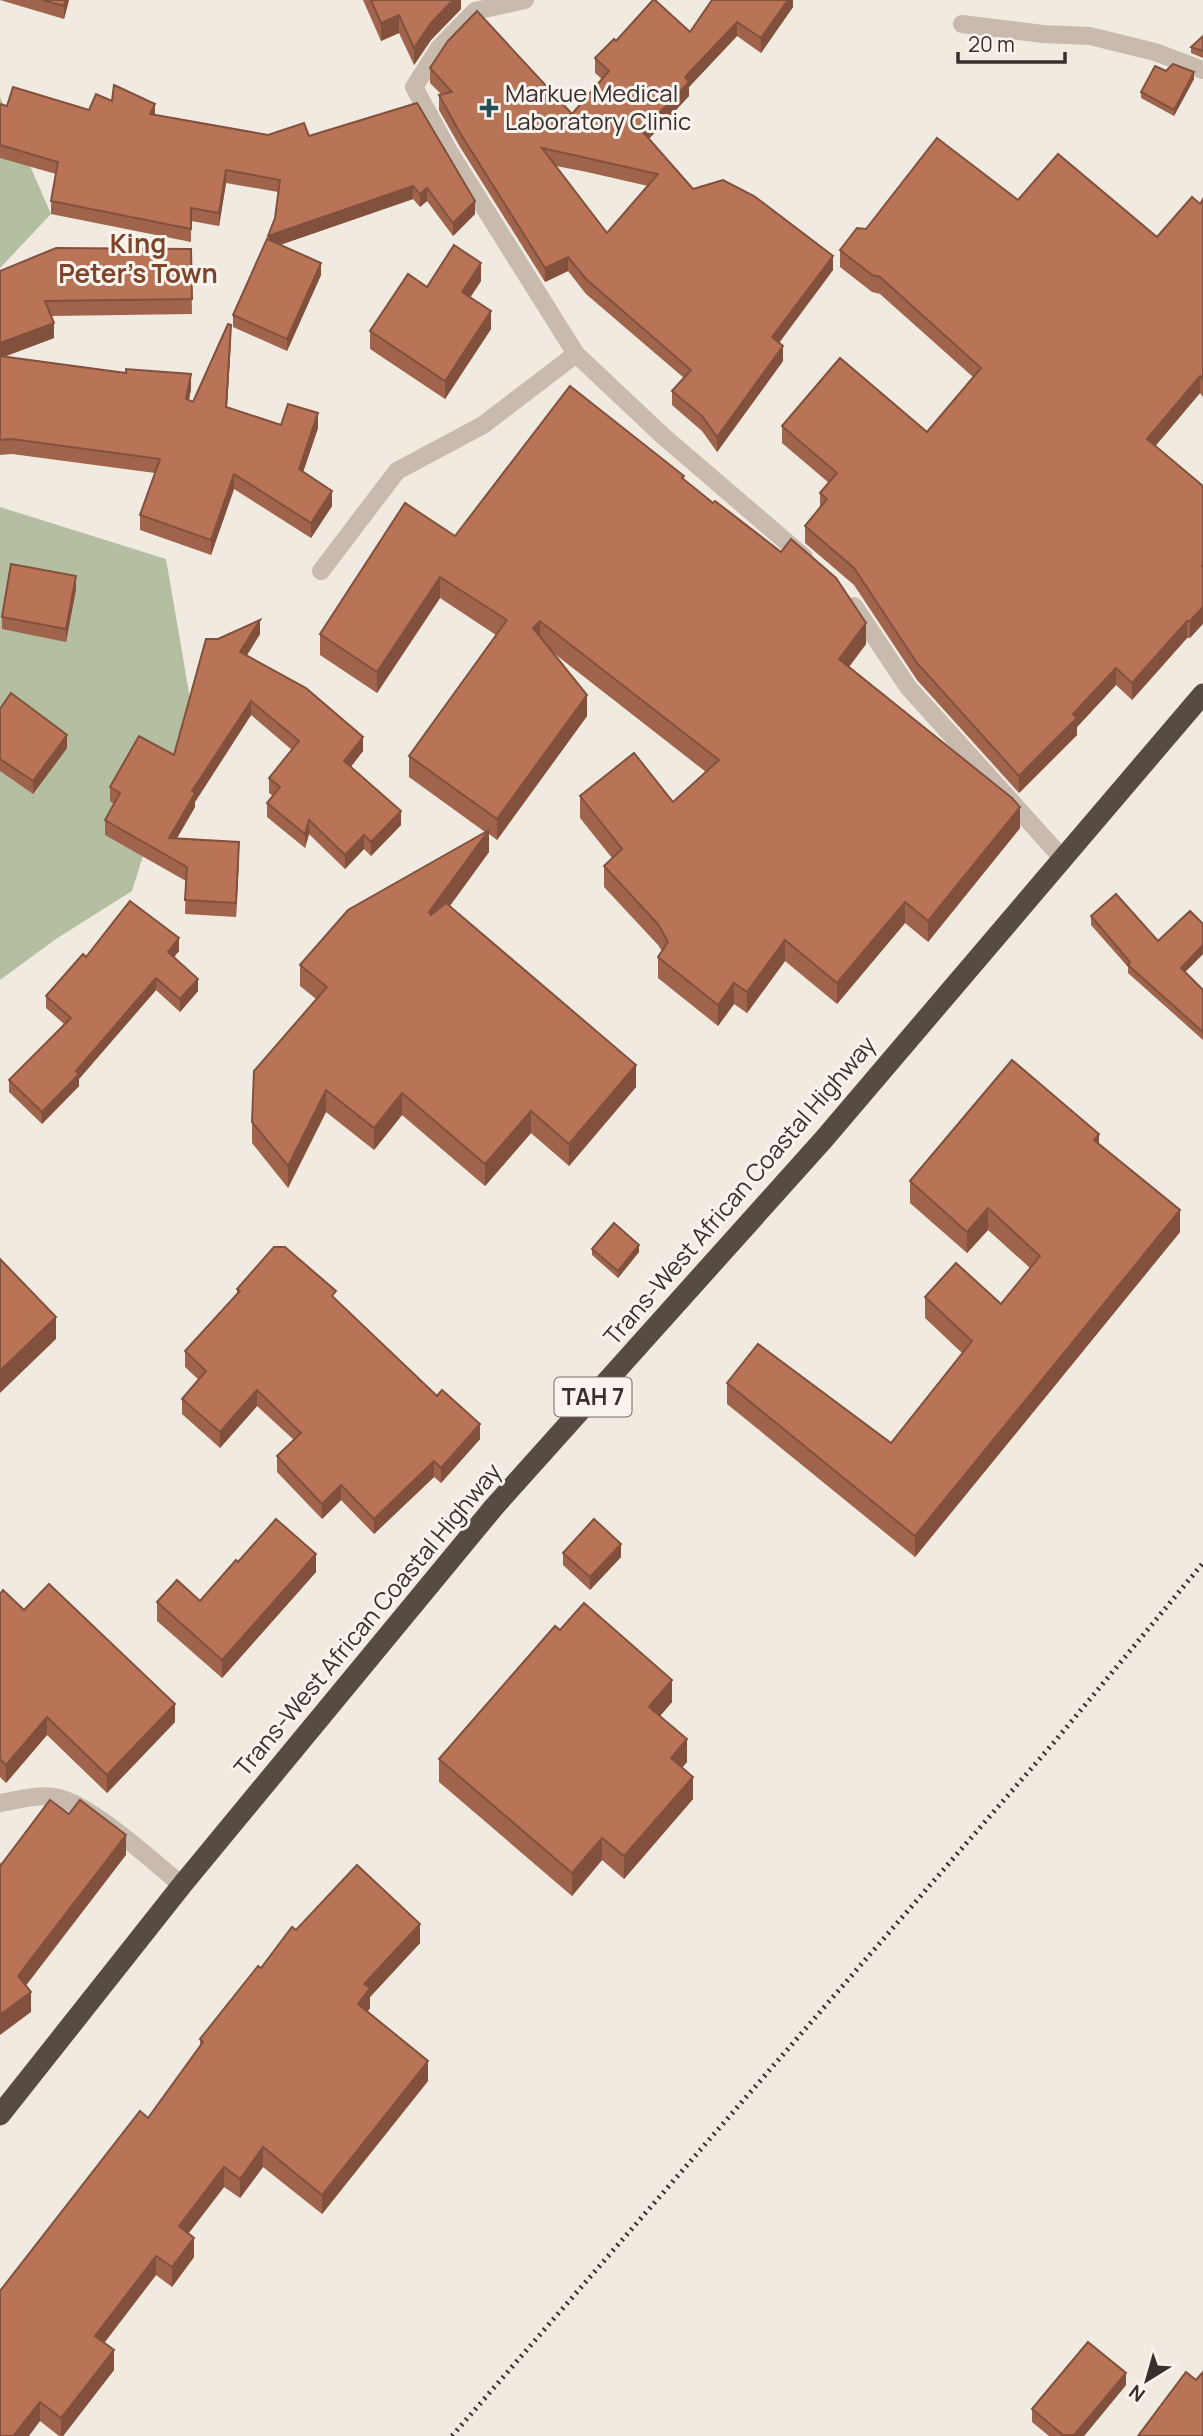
<svg xmlns="http://www.w3.org/2000/svg" width="1203" height="2436" font-family="Manrope,sans-serif">
  <style>
    .green { fill: #b4bfa2 }
    .lines { fill: none; stroke-linecap: round; stroke-linejoin: round }
    .minor { stroke: #c8bbae; stroke-width: 18 }
    .highway { stroke: #584b44; stroke-width: 21 }
    .rail { stroke: #38302c; stroke-width: 5; stroke-dasharray: 2 5; stroke-linecap: butt }
    .wall { fill: #9f644b; fill-rule: evenodd }
    .shaded-wall { fill: #82513d }
    .building { fill: #b97457; stroke: #82513d; stroke-width: 2; fill-rule: evenodd }
    .poi-dot { fill: #255055; stroke: #f9f4ee; stroke-width: 2.5 }
    .labels { text-anchor: middle; stroke-width: 6; stroke-linejoin: round; paint-order: stroke }
    .shield { fill: #f9f4ee; stroke: #726b66; stroke-width: 2 }
    .shield-label { font-size: 23px; font-weight: bold; fill: #38302c }
    .poi-label { font-size: 24px; fill: #38302c; stroke: #f9f4ee; text-anchor: start }
    .street-label { font-size: 24px; fill: #38302c; stroke: #f9f4ee }
    .neighbourhood-label { font-size: 26px; font-weight: bold; fill: #7e452d; stroke: #f9f4ee }
  </style>
  <rect width="100%" height="100%" fill="#f1eae1"/>
  <g class="green">
    <polygon points="0,97 51,214 0,268"/>
    <polygon points="0,507 166,559 191,704 132,891 56,939 0,980"/>
  </g>
  <g class="lines">
    <g class="minor">
      <polyline points="525,0 475,11 439,48 414,87 450,153 576,354 663,436 804,557"/>
      <polyline points="962,24 1043,34 1090,36 1155,52 1203,70"/>
      <polyline points="321,571 397,471 483,425 576,354"/>
      <polyline points="854,606 908,687 1063,859"/>
      <path d="M0 1803C18 1800 41 1793 59 1798 94 1807 152 1861 182 1885"/>
    </g>
    <polyline class="highway" points="0,2115 182,1885 494,1507 824,1139 1203,694"/>
    <polyline class="rail" points="452,2436 1056,1740 1203,1563"/>
  </g>
  <g class="wall">
    <polygon points="0,0 69,0 64,19"/>
    <polygon points="363,0 461,0 461,9 431,40 414,65 399,33 381,41"/>
    <path d="M793 0V7L761 53 737 36 689 87V96L649 139 693 189 833 270 779 343 783 361 717 452 702 431 672 405V391L684 378 586 294 568 271 545 282 460 147 439 110V95H442L430 83V68L572 114 602 79 595 73V58L616 41 690 32ZM556 166 587 172 648 186 607 233Z"/>
    <polygon points="1203,36 1203,58 1191,53 1191,47"/>
    <polygon points="1166,71 1194,79 1174,116 1141,98 1141,92"/>
    <polygon points="112,101 155,115 268,135 309,136 417,103 475,214 453,236 427,201 420,207 413,199 280,245 321,275 287,351 233,327 233,315 268,239 275,218 278,192 226,183 219,226 191,221 191,242 51,214 51,201 56,174 0,158 0,104 7,106 89,110"/>
    <polygon points="1203,199 1203,397 1200,393 1155,446 1203,486 1190,638 1187,638 1132,700 1116,685 1077,727 1077,735 1019,793 917,680 854,585 805,543 805,526 820,507 820,493 829,483 782,443 782,426 927,432 973,377 880,294 872,292 840,267 840,250 866,229 1018,200 1157,237 1200,204"/>
    <polygon points="191,249 192,314 51,316 54,338 4,357 191,389 189,400 193,402 231,340 227,407 281,425 318,428 303,472 332,506 311,538 234,489 211,555 140,530 140,515 155,473 12,454 0,455 0,271"/>
    <polygon points="481,281 470,297 491,329 445,399 370,349 370,331 427,287"/>
    <polygon points="684,479 866,644 849,667 1020,828 928,942 905,923 837,1004 785,961 747,1013 734,1004 718,1026 658,978 658,957 662,951 658,945 604,887 604,866 612,858 580,818 580,796 673,802 706,772 551,651 587,716 497,840 489,834 489,852 450,906 636,1087 569,1166 531,1133 485,1186 402,1115 374,1150 326,1112 288,1188 252,1143 252,1122 316,999 300,986 300,965 485,832 409,777 409,756 496,635 440,598 377,693 320,655 320,634 455,536"/>
    <polygon points="76,589 66,642 2,629 2,617"/>
    <polygon points="260,634 247,655 363,751 350,767 401,825 371,856 364,849 345,869 309,834 305,848 267,817 267,803 273,796 269,793 269,778 292,750 251,715 195,802 195,807 177,838 239,856 236,917 185,914 186,881 105,835 105,820 114,804 110,801 110,787 174,755 218,639"/>
    <polygon points="0,709 67,748 33,794 0,771"/>
    <polygon points="1091,916 1158,941 1203,924 1203,954 1185,972 1203,990 1203,1040 1128,973 1128,967 1091,925"/>
    <polygon points="179,951 173,957 198,991 180,1012 156,990 79,1079 79,1086 42,1124 9,1092 9,1080 64,1024 46,1008 46,996 86,957"/>
    <polygon points="1099,1144 1180,1232 915,1557 727,1404 727,1383 891,1443 962,1353 925,1318 925,1297 1001,1304 1030,1268 988,1230 967,1253 910,1203 910,1181"/>
    <polygon points="592,1249 639,1252 618,1278 592,1255"/>
    <polygon points="237,1289 336,1300 480,1439 441,1483 434,1477 374,1534 341,1500 322,1519 277,1472 277,1456 294,1440 257,1406 220,1448 182,1414 182,1399 199,1380 185,1367 185,1351 237,1293"/>
    <polygon points="563,1553 621,1557 590,1590 563,1565"/>
    <polygon points="238,1562 316,1572 222,1678 157,1621 157,1602 200,1601"/>
    <polygon points="0,1594 24,1610 175,1722 107,1793 47,1735 6,1783 0,1777"/>
    <polygon points="560,1630 672,1702 660,1716 687,1762 682,1768 693,1799 624,1879 602,1860 572,1896 439,1782 439,1759"/>
    <polygon points="296,1930 420,1943 370,1997 370,2008 367,2012 428,2081 322,2214 263,2167 240,2198 224,2187 188,2233 194,2257 172,2287 156,2275 104,2343 114,2370 63,2436 59,2436 40,2421 0,2436 148,2118 200,2046 200,2039 261,1968"/>
    <polygon points="1126,2385 1084,2436 1049,2436 1032,2422 1032,2409"/>
  </g>
  <g class="shaded-wall">
    <polygon points="65,0 69,0 64,19 64,6"/>
    <polygon points="453,0 461,0 461,9 431,40 414,65 414,48 431,23"/>
    <polygon points="788,0 793,0 793,7 761,53 761,38"/>
    <polygon points="399,15 399,33 381,41 381,23"/>
    <polygon points="737,22 737,36 689,87 689,96 642,146 642,131 685,77"/>
    <polygon points="1194,72 1194,79 1174,116 1174,110"/>
    <polygon points="155,104 155,117 150,114"/>
    <polygon points="226,170 226,183 219,226 219,213"/>
    <polygon points="413,186 413,199 268,249 268,236"/>
    <polygon points="427,188 427,201 420,207 420,194"/>
    <polygon points="475,201 475,214 453,236 453,223"/>
    <polygon points="833,256 833,270 772,352 772,337"/>
    <polygon points="568,257 568,271 545,282 545,268"/>
    <polygon points="321,263 321,275 287,351 287,339"/>
    <polygon points="481,263 481,281 462,310 462,292"/>
    <polygon points="491,311 491,329 445,399 445,381"/>
    <polygon points="54,323 54,338 0,358 0,343"/>
    <polygon points="231,325 231,340 226,422 226,407"/>
    <polygon points="783,346 783,361 717,452 717,437"/>
    <polygon points="191,374 191,389 186,414 186,399"/>
    <polygon points="1200,376 1200,393 1147,456 1147,439"/>
    <polygon points="318,413 318,428 299,484 299,469"/>
    <polygon points="234,474 234,489 211,555 211,540"/>
    <polygon points="332,491 332,506 311,538 311,523"/>
    <polygon points="76,576 76,589 66,642 66,629"/>
    <polygon points="440,577 440,598 377,693 377,672"/>
    <polygon points="1203,607 1203,624 1190,638 1190,621"/>
    <polygon points="260,620 260,634 240,666 240,652"/>
    <polygon points="540,621 540,642 533,628"/>
    <polygon points="1187,621 1187,638 1132,700 1132,683"/>
    <polygon points="866,623 866,644 839,680 839,659"/>
    <polygon points="1116,668 1116,685 1077,727 1077,735 1019,793 1019,776"/>
    <polygon points="587,695 587,716 497,840 497,819"/>
    <polygon points="251,701 251,715 195,802 195,807 169,852 169,838 192,791"/>
    <polygon points="67,735 67,748 33,794 33,781"/>
    <polygon points="363,737 363,751 344,776 344,761"/>
    <polygon points="1020,807 1020,828 928,942 928,921"/>
    <polygon points="401,811 401,825 371,856 371,842"/>
    <polygon points="309,820 309,834 305,848 305,834"/>
    <polygon points="489,830 489,852 429,934 429,912"/>
    <polygon points="364,835 364,849 345,869 345,855"/>
    <polygon points="239,842 239,856 236,917 236,903"/>
    <polygon points="905,902 905,923 837,1004 837,983"/>
    <polygon points="179,938 179,951 168,965 168,952"/>
    <polygon points="785,940 785,961 747,1013 747,992"/>
    <polygon points="1203,945 1203,954 1181,976 1181,968"/>
    <polygon points="156,978 156,990 79,1079 79,1086 42,1124 42,1112"/>
    <polygon points="198,979 198,991 180,1012 180,999"/>
    <polygon points="734,983 734,1004 718,1026 718,1005"/>
    <polygon points="636,1065 636,1087 569,1166 569,1144"/>
    <polygon points="326,1090 326,1112 288,1188 288,1166"/>
    <polygon points="402,1093 402,1115 374,1150 374,1128"/>
    <polygon points="531,1111 531,1133 485,1186 485,1164"/>
    <polygon points="1099,1134 1099,1156 1094,1140"/>
    <polygon points="988,1208 988,1230 967,1253 967,1232"/>
    <polygon points="1180,1210 1180,1232 915,1557 915,1536"/>
    <polygon points="639,1245 639,1252 618,1278 618,1271"/>
    <polygon points="56,1317 56,1339 0,1393 0,1371"/>
    <polygon points="257,1390 257,1406 220,1448 220,1432"/>
    <polygon points="480,1424 480,1439 441,1483 441,1468"/>
    <polygon points="434,1461 434,1477 374,1534 374,1519"/>
    <polygon points="341,1485 341,1500 322,1519 322,1504"/>
    <polygon points="621,1544 621,1557 590,1590 590,1577"/>
    <polygon points="316,1554 316,1572 222,1678 222,1660"/>
    <polygon points="672,1680 672,1702 649,1729 649,1707"/>
    <polygon points="175,1704 175,1722 107,1793 107,1775"/>
    <polygon points="47,1717 47,1735 6,1783 6,1765"/>
    <polygon points="687,1739 687,1762 671,1780 671,1758"/>
    <polygon points="693,1777 693,1799 624,1879 624,1856"/>
    <polygon points="126,1835 126,1855 18,1996 18,1976"/>
    <polygon points="602,1838 602,1860 572,1896 572,1873"/>
    <polygon points="420,1924 420,1943 370,1997 370,2008 358,2024 358,2004 364,1984"/>
    <polygon points="31,1992 31,2012 0,2035 0,2015"/>
    <polygon points="428,2061 428,2081 322,2214 322,2195"/>
    <polygon points="263,2147 263,2167 240,2198 240,2179"/>
    <polygon points="224,2167 224,2187 179,2246 179,2226"/>
    <polygon points="194,2238 194,2257 172,2287 172,2267"/>
    <polygon points="156,2256 156,2275 95,2355 95,2336"/>
    <polygon points="114,2350 114,2370 63,2436 61,2436 61,2418"/>
    <polygon points="1126,2373 1126,2385 1084,2436 1074,2436"/>
    <polygon points="40,2402 40,2421 29,2436 13,2436"/>
  </g>
  <g class="building">
    <polygon points="42,0 65,0 64,6"/>
    <polygon points="371,0 453,0 431,23 414,48 399,15 381,23"/>
    <path d="M653 0H655L690 32 712 0H788L761 38 737 22 685 77 689 82 642 131 693 189 723 180 754 196 833 256 772 337 783 346 717 437 702 416 672 391 691 370 586 279 568 257 545 268 460 133 439 95 452 92 430 68 448 41 477 11 572 114 609 71 595 58 614 39 616 41ZM542 148 658 174 607 233Z"/>
    <polygon points="1203,36 1203,51 1191,47"/>
    <polygon points="1173,64 1194,72 1174,110 1141,92 1155,66 1166,71"/>
    <polygon points="114,85 155,104 150,114 268,135 304,123 309,136 417,103 475,201 453,223 427,188 420,194 413,186 268,236 275,218 280,180 226,170 219,213 191,208 191,229 51,201 58,162 0,145 0,104 7,106 13,87 89,110 96,94 112,101"/>
    <polygon points="937,138 1018,200 1058,154 1157,237 1192,197 1200,204 1203,199 1203,380 1200,376 1147,439 1203,486 1203,564 1202,566 1203,567 1203,607 1190,621 1187,621 1132,683 1116,668 1073,714 1077,718 1019,776 917,663 854,568 805,526 827,499 820,493 837,473 782,426 840,358 927,432 981,368 880,277 872,275 840,250 857,228 866,229"/>
    <polygon points="267,239 321,263 287,339 233,315"/>
    <polygon points="454,245 481,263 462,292 491,311 445,381 370,331 408,274 427,287"/>
    <polygon points="56,248 191,249 192,299 45,301 54,323 0,343 0,271"/>
    <polygon points="228,324 231,325 226,407 281,425 288,404 318,413 299,469 332,491 311,523 234,474 211,540 140,515 160,459 12,439 0,440 0,356 126,373 126,369 191,374 186,399 193,402"/>
    <polygon points="570,386 684,476 682,478 713,503 715,501 781,552 791,539 836,578 866,623 839,659 1012,798 1020,807 928,921 905,902 837,983 785,940 747,992 734,983 718,1005 658,957 668,942 658,924 604,866 622,849 580,796 634,753 673,802 719,760 540,621 533,628 587,695 497,819 409,756 507,620 440,577 377,672 320,634 405,503 455,536"/>
    <polygon points="11,564 76,576 66,629 2,617"/>
    <polygon points="260,620 240,652 306,688 363,737 344,761 401,811 371,842 364,835 345,855 309,820 305,834 267,803 280,787 269,778 299,741 251,701 192,791 195,793 169,838 239,842 236,903 185,900 187,867 105,820 120,793 110,787 139,736 174,755 206,639 218,639"/>
    <polygon points="11,693 67,735 33,781 0,759 0,709"/>
    <polygon points="489,830 429,912 431,915 446,903 636,1065 569,1144 531,1111 485,1164 402,1093 374,1128 326,1090 288,1166 252,1122 254,1071 327,987 300,965 348,910"/>
    <polygon points="1116,894 1158,941 1190,911 1203,924 1203,945 1181,968 1203,990 1203,1032 1128,965 1130,962 1091,916"/>
    <polygon points="130,901 179,938 168,952 198,979 180,999 156,978 76,1071 79,1074 42,1112 9,1080 71,1018 46,996 83,954 86,957"/>
    <polygon points="1012,1060 1099,1134 1094,1140 1180,1210 915,1536 727,1383 758,1344 891,1443 972,1341 925,1297 956,1263 1001,1304 1040,1256 988,1208 967,1232 910,1181"/>
    <polygon points="614,1223 639,1245 618,1271 592,1249"/>
    <polygon points="274,1247 285,1247 336,1291 332,1296 437,1396 442,1390 480,1424 441,1468 434,1461 374,1519 341,1485 322,1504 277,1456 301,1433 257,1390 220,1432 182,1399 206,1371 185,1351 240,1291 237,1289"/>
    <polygon points="0,1259 56,1317 0,1371"/>
    <polygon points="276,1519 316,1554 222,1660 157,1602 177,1580 200,1601 236,1560 238,1562"/>
    <polygon points="594,1519 621,1544 590,1577 563,1553"/>
    <polygon points="49,1584 175,1704 107,1775 47,1717 6,1765 0,1759 0,1594 3,1590 24,1610"/>
    <polygon points="584,1603 672,1680 649,1707 687,1739 671,1758 693,1777 624,1856 602,1838 572,1873 439,1759 555,1626 560,1630"/>
    <polygon points="50,1800 69,1814 80,1800 126,1835 18,1976 31,1992 0,2015 0,1864 1,1865"/>
    <polygon points="357,1865 420,1924 364,1984 370,1988 358,2004 428,2061 322,2195 263,2147 240,2179 224,2167 179,2226 194,2238 172,2267 156,2256 95,2336 114,2350 61,2418 40,2402 13,2436 0,2436 0,2291 140,2111 148,2118 203,2042 200,2039 258,1966 261,1968 292,1927 296,1930"/>
    <polygon points="1088,2342 1126,2373 1074,2435 1063,2435 1032,2409"/>
    <polygon points="1186,2372 1196,2380 1203,2372 1203,2436 1138,2436"/>
  </g>
  <path class="poi-dot" d="M485.5 97.5h7v7h7v7h-7v7h-7v-7h-7v-7h7z"/>
  <g class="labels">
    <rect class="shield" x="554.5" y="1377.5" width="77" height="39" rx="5"/>
    <g class="shield-label">
      <text x="593" y="1405">TAH 7</text>
    </g>
    <g class="poi-label">
      <text x="505" y="102">Markue Medical<tspan x="505" dy="28">Laboratory Clinic</tspan></text>
    </g>
    <g class="street-label">
      <text transform="translate(740 1191) rotate(-49)" y="8">Trans-West African Coastal Highway</text>
      <text transform="translate(368 1620) rotate(-50)" y="8">Trans-West African Coastal Highway</text>
    </g>
    <g class="neighbourhood-label">
      <text x="138" y="253">King<tspan x="138" dy="30">Peter's Town</tspan></text>
    </g>
  </g>
  <g transform="translate(1147 2380) rotate(217)" stroke="#f9f4ee" stroke-width="5" paint-order="stroke">
  <path d="M0-5L12 26L0 18L-12 26Z" fill="#38302c"/>
  <text y="-10" font-size="19" font-weight="bold" text-anchor="middle" fill="#38302c">N</text>
  </g>
  <path d="M958 52v10h107v-10" fill="none" stroke="#38302c" stroke-width="3.5"/>
  <text x="968" y="52" font-size="21" fill="#38302c" stroke="#f9f4ee" stroke-width="5" paint-order="stroke">20 m</text>
</svg>
